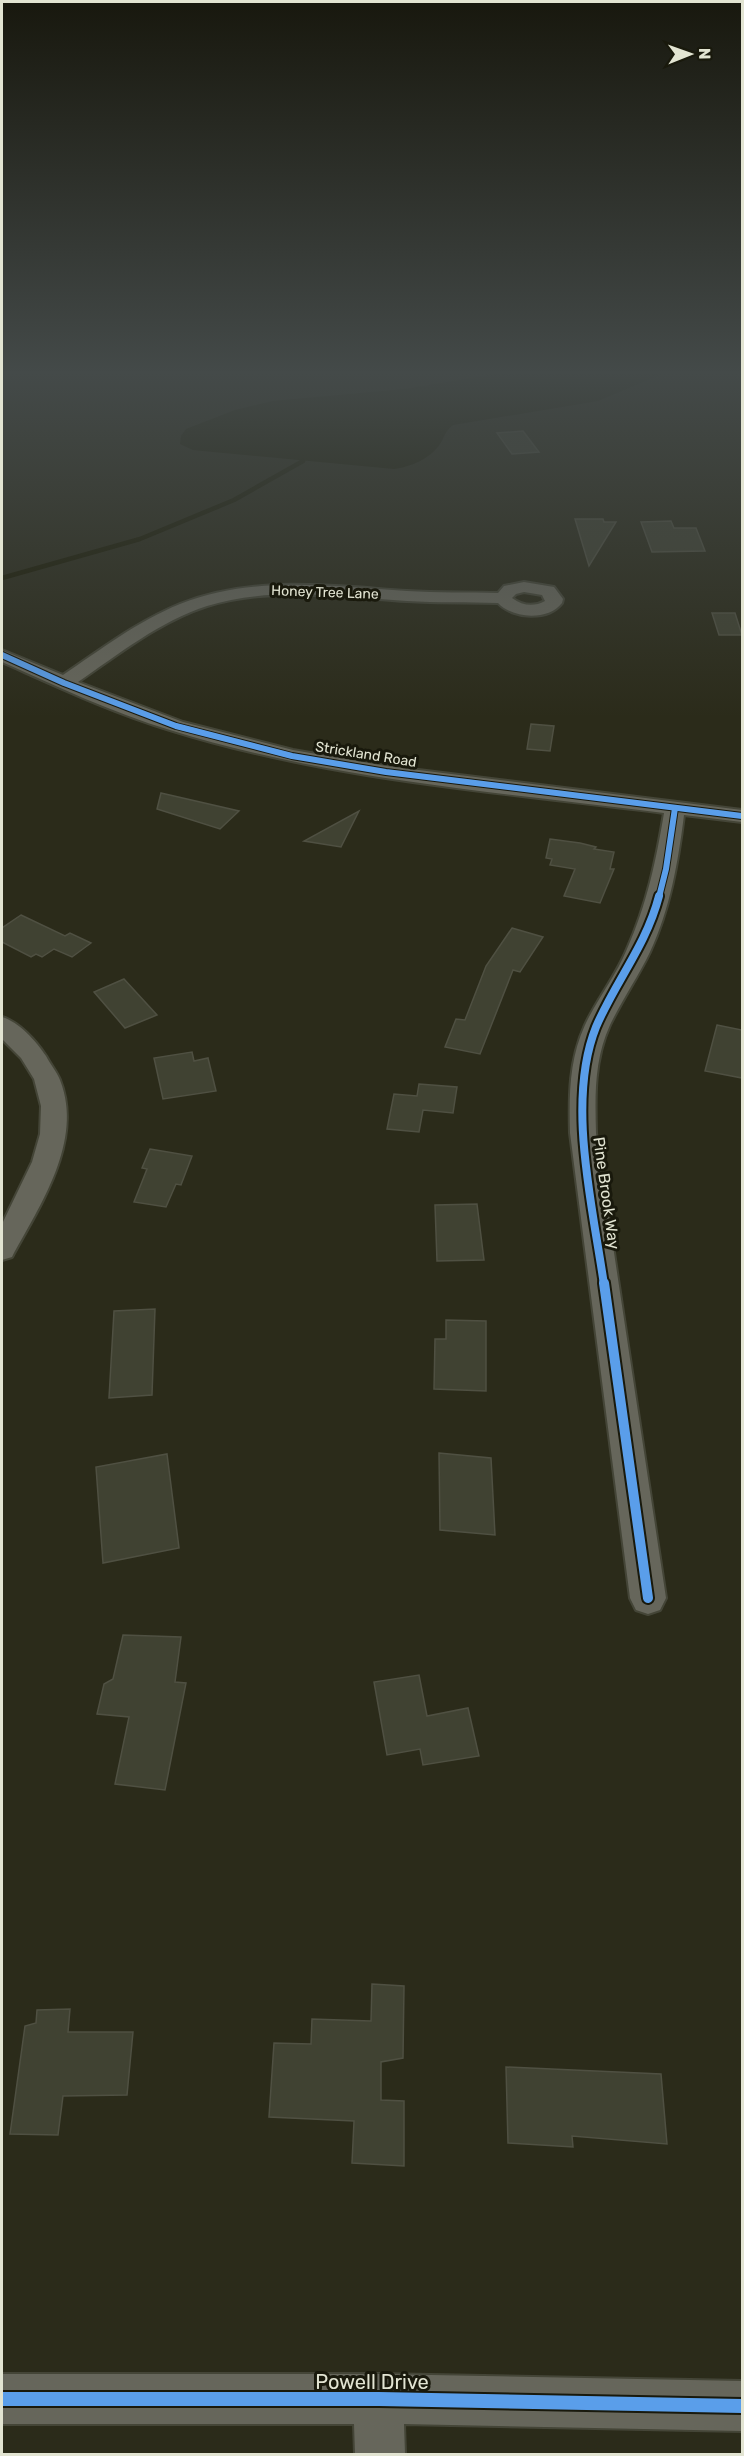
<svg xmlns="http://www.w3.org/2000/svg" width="744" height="2456" font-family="Rubik,sans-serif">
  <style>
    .water { fill: #1b1b04 }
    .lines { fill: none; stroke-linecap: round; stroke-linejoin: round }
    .stream { stroke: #1b1b04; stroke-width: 4.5 }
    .building { fill: #404232; stroke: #4f5042; stroke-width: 1.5 }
    .minor-casing { stroke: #444537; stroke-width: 4 }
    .minor { fill: #66665b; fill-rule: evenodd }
    .cycleway-far3-casing { stroke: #19190c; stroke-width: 8 }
    .cycleway-far2-casing { stroke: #19190c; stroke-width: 12 }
    .cycleway-far1-casing { stroke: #19190c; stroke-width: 14 }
    .cycleway-casing { stroke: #19190c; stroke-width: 18 }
    .cycleway-far3 { stroke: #5a9eea; stroke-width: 6 }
    .cycleway-far2 { stroke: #5a9eea; stroke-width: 8 }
    .cycleway-far1 { stroke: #5a9eea; stroke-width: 10 }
    .cycleway { stroke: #5a9eea; stroke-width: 14 }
    .labels { text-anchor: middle; stroke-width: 6; stroke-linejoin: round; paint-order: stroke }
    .far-street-label { font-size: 14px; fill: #e2e4d2; stroke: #19190c }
    .street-label { font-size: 16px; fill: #e2e4d2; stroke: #19190c }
    .near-street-label { font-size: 20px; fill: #e2e4d2; stroke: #19190c }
  </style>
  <rect width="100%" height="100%" fill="#2b2b1a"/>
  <path class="water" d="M501 373 662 374 598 401 453 425C445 431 445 436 440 444 430 459 410 467 394 469L213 452 193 450 180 444 181 436 186 429 235 410 273 401 405 389Z"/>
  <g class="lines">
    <polyline class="stream" points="2,578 140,539 234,500 303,461"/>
  </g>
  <g class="building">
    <polygon points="523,431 539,452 512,454 497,433"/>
    <polygon points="575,519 603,519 604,522 616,522 589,566"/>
    <polygon points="671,521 674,528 696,528 705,551 652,552 641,522"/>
    <polygon points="712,613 735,613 742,635 719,635"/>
    <polygon points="531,724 554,726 550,751 527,749"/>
    <polygon points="161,793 239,811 220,829 157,809"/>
    <polygon points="359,811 341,847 304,841"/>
    <polygon points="550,839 580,843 596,847 594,849 614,852 610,869 614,869 600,903 564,896 575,869 550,865 552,859 546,858"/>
    <polygon points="21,915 65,936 70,933 91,943 72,957 54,949 42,957 36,954 31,957 2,942 2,928"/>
    <polygon points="512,928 543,937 520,972 513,970 480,1054 445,1047 456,1019 465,1020 486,966"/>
    <polygon points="124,979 157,1015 125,1028 94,992"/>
    <polygon points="717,1025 742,1030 742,1078 705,1071"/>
    <polygon points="192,1052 194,1061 208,1058 216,1091 163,1099 154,1058"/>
    <polygon points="419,1084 457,1087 453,1113 423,1110 419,1132 387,1129 394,1094 417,1096"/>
    <polygon points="150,1149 192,1156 181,1185 176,1184 166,1207 134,1202 147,1169 142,1168"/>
    <polygon points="477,1204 484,1260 437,1261 435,1205"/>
    <polygon points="155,1309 152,1395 109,1398 114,1311"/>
    <polygon points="446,1320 486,1321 486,1391 434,1389 435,1339 446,1339"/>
    <polygon points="439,1453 491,1458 495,1535 440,1530"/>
    <polygon points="167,1454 179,1548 103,1563 96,1467"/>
    <polygon points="123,1635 181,1637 175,1682 186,1683 165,1790 115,1784 129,1717 97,1714 104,1684 113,1679"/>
    <polygon points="419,1675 427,1716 468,1708 479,1756 423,1765 420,1749 387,1755 374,1682"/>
    <polygon points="372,1984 404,1986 403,2058 381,2062 381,2100 404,2101 404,2166 352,2163 354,2121 269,2117 274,2043 311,2044 312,2019 371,2021"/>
    <polygon points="70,2009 68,2032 133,2032 127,2095 63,2096 58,2135 10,2134 25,2026 36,2023 37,2010"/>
    <polygon points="506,2067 661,2074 667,2144 572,2136 573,2147 508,2143"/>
  </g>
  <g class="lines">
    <defs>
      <g id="minor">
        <path d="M524 582 554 587 563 599 562 603C548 621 513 619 498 603 468 602 437 603 407 601 341 597 271 586 207 606 160 621 119 654 78 682L183 722 293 750 386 766 742 810V822L684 815C678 863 670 909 650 952 638 977 622 1000 610 1025 594 1060 595 1096 596 1133L666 1598 660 1610 648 1614 636 1610 630 1598 570 1133C569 1096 569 1060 585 1025 597 999 616 976 627 949 647 904 656 861 664 813 499 792 330 780 170 730 113 713 56 686 2 662V650L63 675C100 650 138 621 180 604 253 575 331 586 407 591 437 593 468 592 498 593L504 586ZM524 592 542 595 545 601C534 607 523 606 512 598L516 594Z"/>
        <path d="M2 1017C19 1022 36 1041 46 1056 50 1064 57 1072 60 1080 84 1141 40 1205 12 1257L2 1260V1224L32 1162 40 1134 41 1106 34 1079 21 1058 2 1039Z"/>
        <polygon points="2,2374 379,2374 742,2381 742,2431 404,2424 405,2454 355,2454 354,2424 2,2424"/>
      </g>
    </defs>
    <use href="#minor" class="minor-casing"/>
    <use href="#minor" class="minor"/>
    <defs>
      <g id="cycleway-far3">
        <polyline points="2,655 64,683 176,726 292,756 386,772 742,816"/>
        <polyline points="659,897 666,869 675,808"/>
      </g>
      <path id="cycleway-far2" d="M604 1285C593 1207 566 1102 596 1027 615 982 646 946 659 896"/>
      <polyline id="cycleway-far1" points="604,1283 648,1598"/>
      <polyline id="cycleway" points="2,2399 379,2399 742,2406"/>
    </defs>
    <use href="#cycleway-far3" class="cycleway-far3-casing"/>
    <use href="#cycleway-far2" class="cycleway-far2-casing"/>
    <use href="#cycleway-far1" class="cycleway-far1-casing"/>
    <use href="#cycleway" class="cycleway-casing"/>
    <use href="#cycleway-far3" class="cycleway-far3"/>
    <use href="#cycleway-far2" class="cycleway-far2"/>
    <use href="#cycleway-far1" class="cycleway-far1"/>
    <use href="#cycleway" class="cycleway"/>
  </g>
  <linearGradient id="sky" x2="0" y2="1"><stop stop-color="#18180e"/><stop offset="0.52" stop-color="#444a49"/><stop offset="1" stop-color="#444a49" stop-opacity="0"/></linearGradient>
  <rect width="744" height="717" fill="url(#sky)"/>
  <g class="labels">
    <g class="far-street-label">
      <text transform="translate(325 592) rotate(2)" y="5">Honey Tree Lane</text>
      <text transform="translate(366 754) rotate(9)" y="5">Strickland Road</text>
    </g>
    <g class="street-label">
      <text transform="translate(607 1193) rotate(82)" y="6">Pine Brook Way</text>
    </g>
    <g class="near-street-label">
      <text x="372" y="2389">Powell Drive</text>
    </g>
  </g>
  <rect width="744" height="2456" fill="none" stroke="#e2e4d2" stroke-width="6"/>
  <g transform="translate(690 54) rotate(89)" stroke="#19190c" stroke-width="4.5" paint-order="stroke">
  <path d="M0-4.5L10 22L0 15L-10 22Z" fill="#e2e4d2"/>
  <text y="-9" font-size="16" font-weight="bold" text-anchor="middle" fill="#e2e4d2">N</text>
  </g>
</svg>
